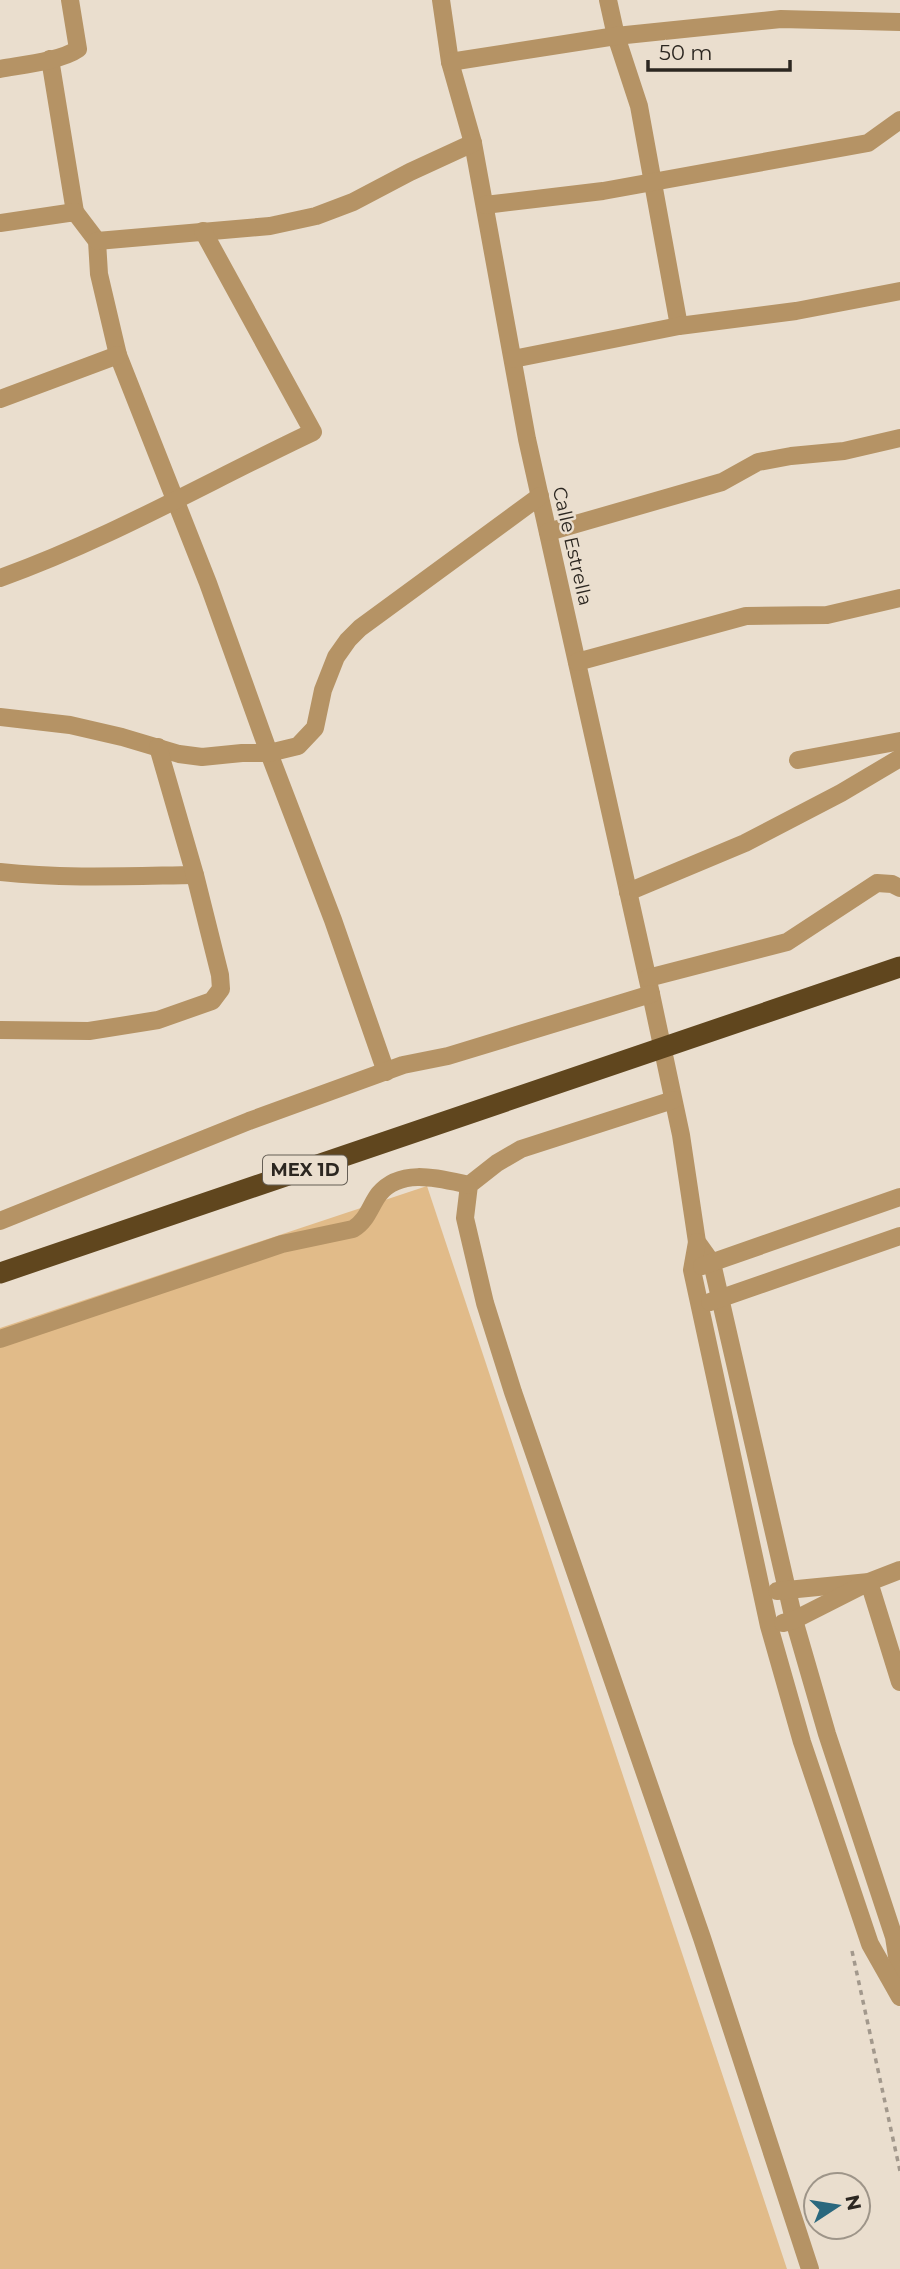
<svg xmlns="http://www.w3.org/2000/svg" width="900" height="2269" font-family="Montserrat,sans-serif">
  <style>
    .green { fill: #e1bb89 }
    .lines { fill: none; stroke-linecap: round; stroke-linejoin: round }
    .path { stroke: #a2988c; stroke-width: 3.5; stroke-dasharray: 5 5; stroke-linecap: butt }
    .street { stroke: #b59365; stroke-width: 18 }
    .highway { stroke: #60461e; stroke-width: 21 }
    .labels { text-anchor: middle; stroke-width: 5; stroke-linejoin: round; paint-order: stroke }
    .shield { fill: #eadece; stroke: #655e55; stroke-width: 2 }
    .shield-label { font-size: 18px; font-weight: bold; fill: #2c2721 }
    .street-label { font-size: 19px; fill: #2c2721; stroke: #eadece }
  </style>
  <rect width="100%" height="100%" fill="#eadece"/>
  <polygon class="green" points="427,1186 787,2269 0,2269 0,1328"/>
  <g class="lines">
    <polyline class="path" points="852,1951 900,2171"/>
    <g class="street">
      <polyline points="441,0 450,62 473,143 527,439 651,994 681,1135 697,1242 712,1263 794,1620 827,1734 894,1937 900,1976"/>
      <polyline points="608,0 616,36 639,106 679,326"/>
      <polyline points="50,59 75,212"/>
      <polyline points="450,62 616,36 781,19 900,22"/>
      <path d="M0 69C21 65 61 61 78 49L70 0"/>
      <polyline points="485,205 603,191 868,143 900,120"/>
      <polyline points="0,223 75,212 97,241 99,274 118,355 208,583 269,753 333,920 386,1072"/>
      <polyline points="97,241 270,226 316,216 353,202 410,172 473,143"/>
      <polyline points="513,359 679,326 796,311 900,291"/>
      <polyline points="0,399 118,355"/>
      <polyline points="548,532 722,482 758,462 791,456 844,451 900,438"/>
      <path d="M0 578C109 539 209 481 313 432L203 231"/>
      <polyline points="577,662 746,616 827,615 900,598"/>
      <polyline points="0,717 70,725 122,737 179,754 202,757 242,753 269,753 298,746 315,728 323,690 336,657 348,640 360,628 540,496"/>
      <polyline points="798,760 900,741"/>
      <path d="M0 872C65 879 130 876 195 875"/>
      <polyline points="628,892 745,843 841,793 900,758"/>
      <polyline points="648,978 787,942 877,883 892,884 900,888"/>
      <polyline points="0,1030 89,1031 158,1020 212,1001 221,989 220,975 195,875 158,747"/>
      <polyline points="673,1100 521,1149 497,1163 469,1185 465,1218 485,1303 513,1392 702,1938 810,2269"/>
      <polyline points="0,1221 249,1121 403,1065 448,1056 651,994"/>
      <polyline points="697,1242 692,1270 769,1626 802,1742 870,1944 900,1997"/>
      <polyline points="702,1266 900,1197"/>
      <polyline points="710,1302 900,1236"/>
      <path d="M0 1339 282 1244 353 1229C367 1221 370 1206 379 1194 401 1167 441 1179 469 1185"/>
      <polyline points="777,1591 869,1582 900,1570"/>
      <polyline points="783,1623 794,1620 869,1582 900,1682"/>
    </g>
    <polyline class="highway" points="0,1273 900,967"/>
  </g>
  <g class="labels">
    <rect class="shield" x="263" y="1155.5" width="84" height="29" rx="5"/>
    <g class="shield-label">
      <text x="305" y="1176">MEX 1D</text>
    </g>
    <g class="street-label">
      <text transform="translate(573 546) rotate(77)" y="7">Calle Estrella</text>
    </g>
  </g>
  <g transform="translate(837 2206) rotate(78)"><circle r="33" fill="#eadece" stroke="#9e9589" stroke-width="2"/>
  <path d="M0-5L12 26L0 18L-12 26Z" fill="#2a687e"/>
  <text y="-10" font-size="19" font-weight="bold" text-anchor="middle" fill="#2c2721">N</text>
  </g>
  <path d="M648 60v10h142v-10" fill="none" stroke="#2c2721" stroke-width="3.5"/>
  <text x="659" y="60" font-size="21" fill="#2c2721" stroke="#eadece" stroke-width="5" paint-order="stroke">50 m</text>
</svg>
